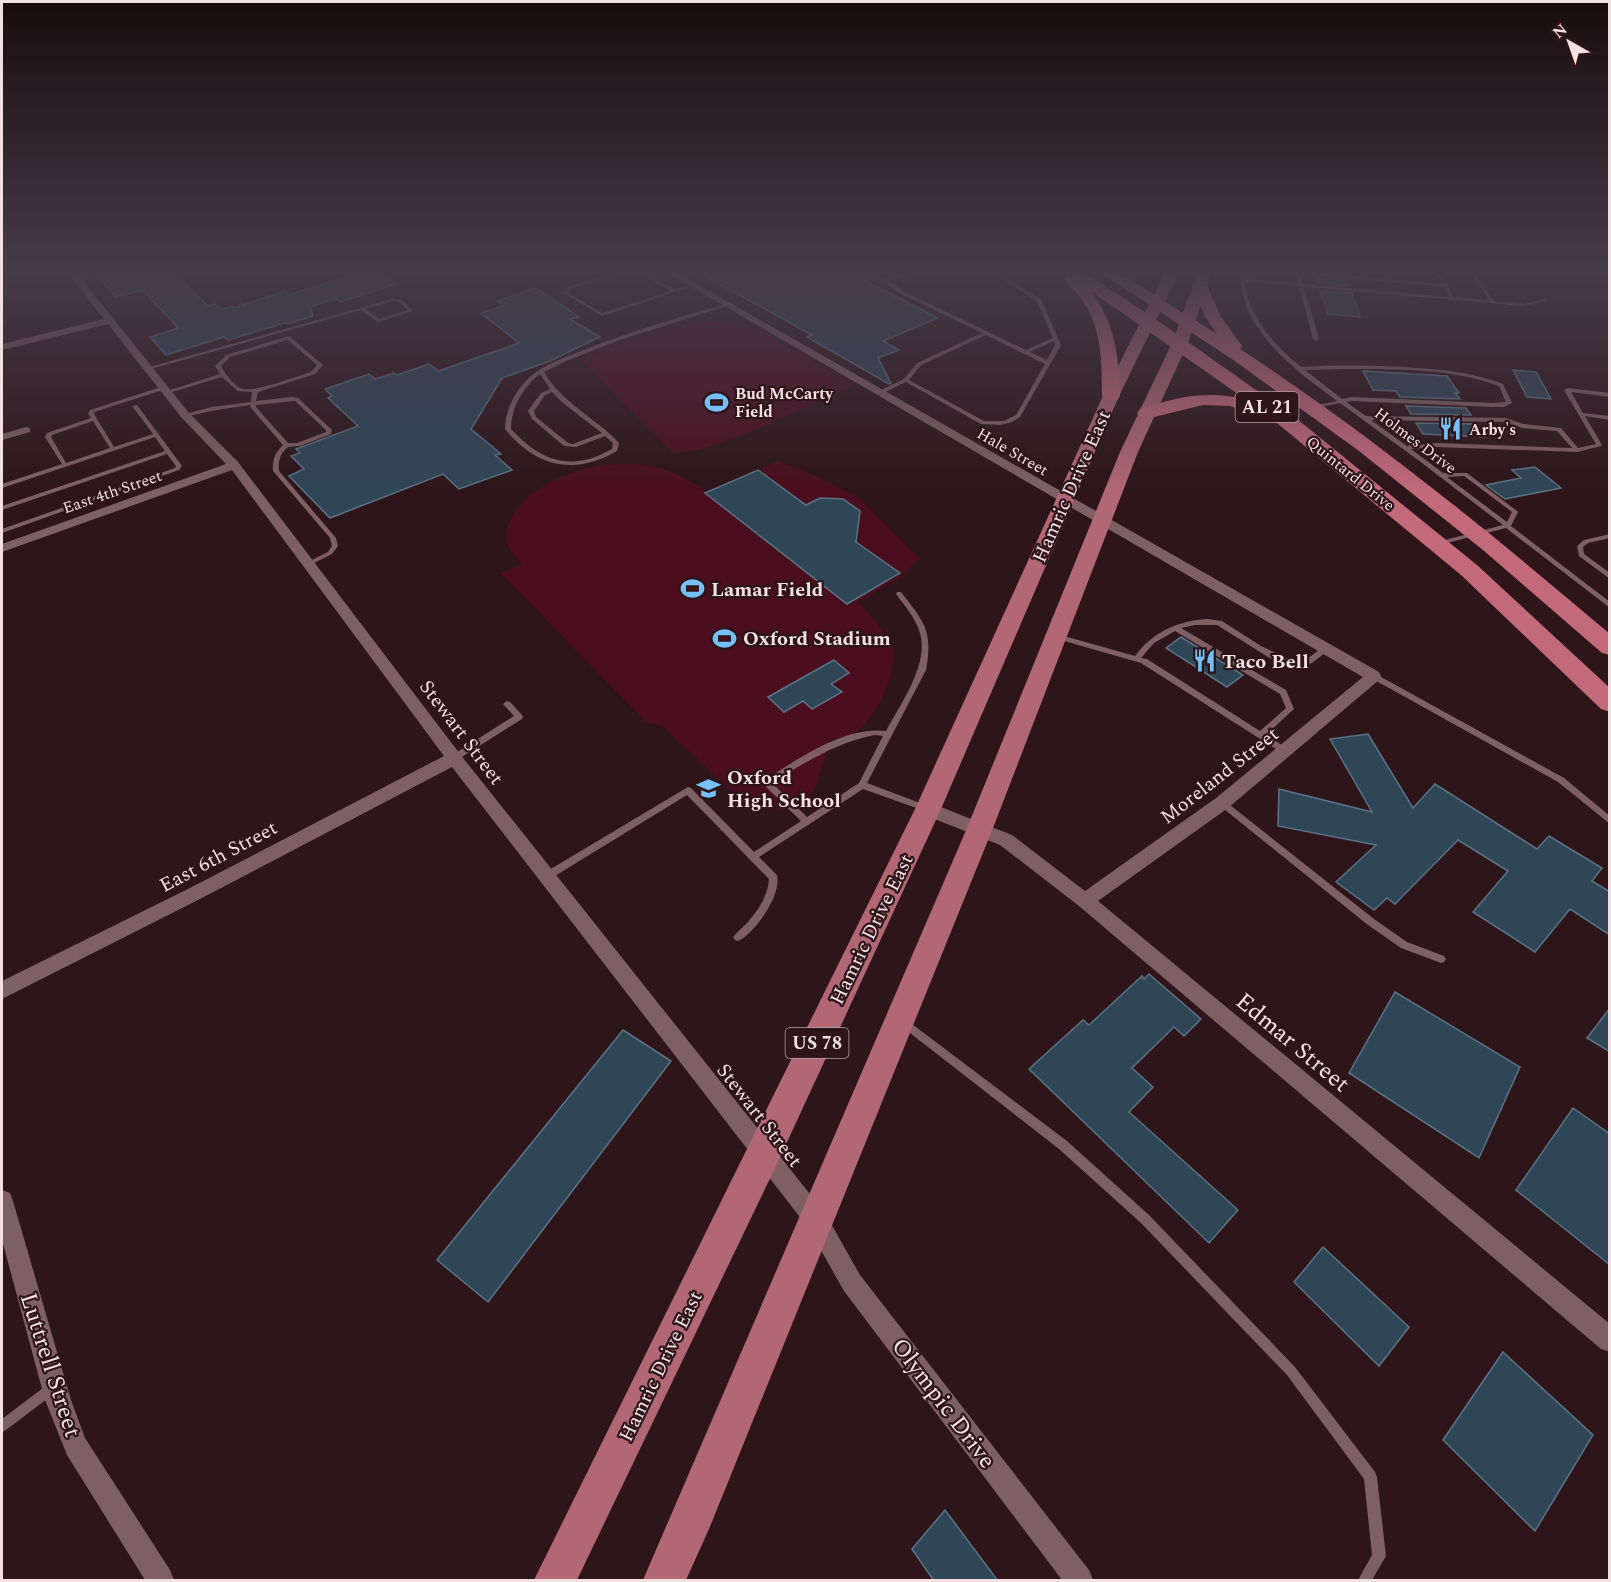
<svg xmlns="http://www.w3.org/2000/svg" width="1611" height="1582" font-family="Spectral,serif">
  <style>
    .green { fill: #4a0e1e }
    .building { fill: #2f4657; stroke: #5b7385; stroke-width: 1.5 }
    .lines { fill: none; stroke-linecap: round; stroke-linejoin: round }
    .service { fill: #7e6064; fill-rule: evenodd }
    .minor { fill: #7e6064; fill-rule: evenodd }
    .primary { fill: #b16774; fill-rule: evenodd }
    .trunk { fill: #c2697a; fill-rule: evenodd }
    .labels { text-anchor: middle; stroke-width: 4.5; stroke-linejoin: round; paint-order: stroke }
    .far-poi-label { font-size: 16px; font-weight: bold; fill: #f2e0e2; stroke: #2d1519; text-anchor: start }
    .far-street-label { font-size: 16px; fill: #f2e0e2; stroke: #2d1519 }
    .shield { fill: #2d1519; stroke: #b7a3a6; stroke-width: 1.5 }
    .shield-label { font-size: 18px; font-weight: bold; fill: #f2e0e2 }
    .street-label { font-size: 20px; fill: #f2e0e2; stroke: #2d1519 }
    .poi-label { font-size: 20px; font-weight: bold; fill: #f2e0e2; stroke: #2d1519; text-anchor: start }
    .near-street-label { font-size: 24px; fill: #f2e0e2; stroke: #2d1519 }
  </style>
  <rect width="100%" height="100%" fill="#2d1519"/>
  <g class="green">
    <path d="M714 321 757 329 853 385C809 404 717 454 673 453L581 360C623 343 668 324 714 321Z"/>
    <path d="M778 461 823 479 862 500 920 559 898 579 858 602C867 610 891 639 893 650 896 677 876 723 849 736 844 738 836 738 831 739L815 789 803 809 772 810 740 799 663 727 646 722 500 573 522 564C518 559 511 552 508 546 503 532 510 519 518 508 549 471 607 458 652 466 673 470 689 480 706 491Z"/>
  </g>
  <g class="building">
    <polygon points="92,271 172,271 208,306 214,304 223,309 232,306 234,308 285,291 288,295 368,271 377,271 396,284 341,302 336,299 310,307 313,316 288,324 285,323 228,340 224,337 166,355 150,337 178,328 173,322 142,290 116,297"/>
    <polygon points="696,271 865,271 873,278 865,281 938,318 883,341 899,350 878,358 891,383 889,384 807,337 812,335"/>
    <polygon points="1316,278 1347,280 1349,286 1318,283"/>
    <polygon points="536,288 579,317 570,319 600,337 550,361 502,378 471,429 501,454 495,455 512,470 459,489 443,474 330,518 289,476 304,469 291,456 300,453 296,449 358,426 328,398 332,396 325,389 369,374 375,379 394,373 397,375 429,364 439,371 519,343 481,313 504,306 497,301"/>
    <polygon points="1320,291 1352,293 1360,317 1328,314"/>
    <polygon points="1513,370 1536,372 1551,399 1527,397"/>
    <polygon points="1363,371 1447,376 1459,393 1455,393 1460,399 1400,397 1396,391 1373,390"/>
    <polygon points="1406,406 1466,408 1471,415 1411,414"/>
    <polygon points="1416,423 1477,424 1486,437 1423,434"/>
    <polygon points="1535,467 1561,488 1505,499 1486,485 1521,478 1512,470"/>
    <polygon points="758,470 806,505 820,498 843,499 860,511 856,542 900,573 847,604 705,493"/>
    <polygon points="1181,637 1222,662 1243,675 1227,687 1166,648"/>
    <polygon points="834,660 849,673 831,684 842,692 812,709 803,701 784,712 768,697"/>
    <polygon points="1368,734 1413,808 1435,784 1537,849 1549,836 1602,868 1592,881 1610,892 1610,935 1570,909 1535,952 1473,912 1508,871 1458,840 1395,904 1387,898 1374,910 1336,882 1376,845 1278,826 1279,789 1372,812 1330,739"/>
    <polygon points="1149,974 1201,1019 1184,1036 1174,1027 1132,1068 1153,1087 1129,1112 1238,1210 1209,1243 1029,1069 1083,1020 1089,1025 1142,976 1144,979"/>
    <polygon points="1395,992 1520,1067 1479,1158 1349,1073"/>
    <polygon points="1610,1008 1610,1052 1587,1038"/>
    <polygon points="623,1030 671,1061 488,1302 437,1260"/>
    <polygon points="1573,1108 1610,1134 1610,1265 1516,1190"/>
    <polygon points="1323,1247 1409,1327 1379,1366 1294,1282"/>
    <polygon points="1503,1352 1593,1435 1535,1531 1443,1440"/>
    <polygon points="945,1510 998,1581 934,1581 912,1549"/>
  </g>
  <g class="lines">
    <g class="service">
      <polygon points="618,271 623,271 571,289 568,293 602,313 671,291 637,272 637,271 642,271 675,289 693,284 695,285 602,316 563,293 567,287"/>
      <path d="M867 271H871L885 279 909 271H914V272L889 281 907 293 1026 350 1053 338 1037 301 989 271H993L1041 299 1061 345 1020 417 1012 422 1001 425 981 424 906 382 881 394H877V392L904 379 917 363 982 333 903 295 885 283H881V281ZM986 335 1045 364 1016 415 1004 421H984L909 380 921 365ZM1054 341 1055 345 1047 360 1030 352Z"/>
      <path d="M1242 271H1246L1245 279 1298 283 1295 271 1442 284 1438 276 1428 271H1433L1442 274 1454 297 1489 300 1469 271H1473L1494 301 1524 304 1546 299V301L1524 306 1304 287 1319 339 1316 341 1313 339 1299 286 1245 282C1248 317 1275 346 1301 367 1340 365 1378 365 1417 368 1446 370 1475 373 1503 384L1512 403 1504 407H1492L1352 401 1346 402 1366 416 1506 418 1523 424 1561 428 1578 448 1596 444 1564 390 1567 388 1610 393V397L1571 392 1583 413 1610 416V420L1585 416 1602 445 1601 446 1577 452 1436 447 1411 449 1443 473H1467L1517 511 1518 512 1511 526 1610 602V608L1506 528 1439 545 1437 544V542L1503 525 1418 460 1340 403 1309 409V407L1337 401C1297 372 1235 326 1242 271ZM1300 274 1444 287 1449 297 1303 284ZM1344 369C1394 369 1452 368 1499 386L1506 402 1492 403 1352 397 1342 399 1305 370ZM1371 420 1505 422 1522 428 1557 431 1572 448 1436 443 1407 446ZM1464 476 1512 512 1507 522 1447 477Z"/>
      <path d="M392 299H401L413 311 378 322 361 310 151 369 146 368ZM392 301H398L408 310 379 319 365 309Z"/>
      <path d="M726 304 730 305 620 340 566 361 544 372C562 403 596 418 619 443L617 451C574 476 536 467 505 429 505 410 516 389 531 376 544 365 561 359 576 353 625 333 676 318 726 304ZM540 374 550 389 541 393 528 411 532 419 564 446 576 447 605 436 613 443 612 449C572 472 541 462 511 429 511 408 523 387 540 374ZM552 392 563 403 602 433 573 444 568 443 536 417 534 411 545 395Z"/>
      <path d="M289 336 323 365 315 374 258 392 256 401 291 397 298 398 332 430 331 434 300 446 288 447C280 454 278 460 279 471L336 538 338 546 332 554 308 566 305 564 306 563 328 552 332 546 330 538 273 471C272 460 275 453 283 445L251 408 250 405 211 411 185 417 182 415 211 407 251 402 252 392 238 391 222 377 169 393 164 392 220 374 215 366 226 355ZM288 340 317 365 311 372C297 376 252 394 240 388 232 383 225 374 221 366L230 357ZM295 401 326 430V432L297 443H288L256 407V405Z"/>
      <path d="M164 386 167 388 166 389 94 412V414L114 447 153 434 132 406 137 405 182 466 179 470 2 533V529L175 468 176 466 167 454 2 510V506L165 451 155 437 2 488V484L62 464 45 437 47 433 91 418 88 414 90 410ZM93 421 110 448 66 463 51 437 52 435Z"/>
      <polygon points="1610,534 1610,538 1588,543 1583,547 1584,554 1610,573 1610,579 1579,556 1577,546 1584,540"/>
      <path d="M897 592H901C925 623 933 631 926 670L867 783 928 806 929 808 928 810H922L863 789 759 857 777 875C782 895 755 933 738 941L735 940 733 937C737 932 742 928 747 923 758 911 768 896 769 879L687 795 550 879 547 880 544 879 543 876 544 873 688 787 691 788 754 852 801 821 762 783 763 781C798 759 844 726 886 731 901 703 931 662 919 630 914 616 904 605 896 594ZM875 735 883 736 859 783 807 817 772 783C804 763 837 742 875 735Z"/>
      <path d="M1207 619 1222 621 1261 646 1292 661 1303 662 1323 647H1329L1330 649 1312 663 1298 668 1288 666 1268 657 1217 625H1195L1181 628 1286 690 1294 709 1266 735 1288 749 1289 751 1288 753H1282L1141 663 1054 638 1053 636 1057 634 1135 656C1153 632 1177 621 1207 619ZM1175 631 1280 694 1286 708 1260 731 1147 659 1141 658 1154 643Z"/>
      <polygon points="1374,673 1564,778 1610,816 1610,824 1558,782 1371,678 1370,676"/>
      <polygon points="507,701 510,702 522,715 523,717 522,719 457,760 451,760 450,758 451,756 514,716 503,704"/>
      <polygon points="1222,800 1225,801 1374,919 1407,942 1444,956 1446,959 1444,962 1441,963 1401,948 1368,925 1219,805 1218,803 1219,801"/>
      <polygon points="904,1018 1067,1141 1149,1215 1295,1367 1375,1472 1377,1477 1386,1556 1372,1580 1358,1580 1372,1555 1364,1479 1287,1375 1141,1223 1059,1149 901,1026 899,1023 901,1020"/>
      <polygon points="51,1383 55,1385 57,1389 55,1393 6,1430 2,1432 2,1419 47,1385"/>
    </g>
    <g class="minor">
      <polygon points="66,271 75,271 189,413 238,462 460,754 825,1213 860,1275 1089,1570 1093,1580 1062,1580 844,1291 809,1229 452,767 200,899 2,999 2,981 188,889 444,756 232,470 2,552 2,544 226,464 181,417 108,324 2,350 2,344 104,319"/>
      <polygon points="664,271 674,271 1379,672 1381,676 1379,680 1228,808 1098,901 1610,1324 1610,1352 1601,1349 1079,906 1000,845 922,814 920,809 922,804 928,802 1012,835 1085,891 1216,798 1363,677"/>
      <polygon points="26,427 30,428 30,432 2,440 2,434"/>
      <polygon points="2,1190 10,1193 13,1201 71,1400 85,1438 170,1570 174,1580 145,1580 67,1455 45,1400 2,1240"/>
    </g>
    <g class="primary">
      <polygon points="1166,271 1180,271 1119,396 941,809 776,1166 577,1580 534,1580 915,809 1103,396"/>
      <polygon points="1198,271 1212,271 1188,343 1138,452 993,828 709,1529 686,1580 643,1580 967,828 1120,452 1172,343"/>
    </g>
    <g class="trunk">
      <path d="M1065 271H1082L1154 318 1297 419 1477 565 1610 688V712L1601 709 1461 575 1266 414 1261 415 1230 406 1203 405 1146 419 1140 417 1137 413 1140 409C1176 397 1207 390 1245 399L1091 291C1115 323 1119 356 1120 396L1117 400H1105L1102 396C1102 365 1102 332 1085 304 1079 295 1071 288 1064 279L1068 275Z"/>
      <path d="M1098 271H1116L1217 334 1205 317 1192 284 1195 281H1205L1221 317 1242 346 1240 349C1370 434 1491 533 1610 634V655L1602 653 1483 550 1359 451 1232 359Z"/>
    </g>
  </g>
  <linearGradient id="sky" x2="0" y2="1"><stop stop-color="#190c0e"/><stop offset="0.55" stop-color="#463b49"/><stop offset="1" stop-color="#463b49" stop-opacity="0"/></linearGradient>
  <rect width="1611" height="492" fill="url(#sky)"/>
  <defs>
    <symbol id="stadium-bare" viewBox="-9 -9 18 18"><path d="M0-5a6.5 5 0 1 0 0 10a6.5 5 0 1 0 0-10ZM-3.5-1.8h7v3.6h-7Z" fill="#75c0f6" stroke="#2d1519" stroke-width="2.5" paint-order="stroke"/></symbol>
    <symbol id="restaurant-bare" viewBox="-9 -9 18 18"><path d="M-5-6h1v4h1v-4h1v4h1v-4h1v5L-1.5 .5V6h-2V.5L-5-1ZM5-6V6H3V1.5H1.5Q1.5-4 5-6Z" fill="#75c0f6" stroke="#2d1519" stroke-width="2.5" paint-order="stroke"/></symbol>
    <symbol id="school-bare" viewBox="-9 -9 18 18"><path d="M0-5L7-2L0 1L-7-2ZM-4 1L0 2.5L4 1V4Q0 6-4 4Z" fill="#75c0f6" stroke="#2d1519" stroke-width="2.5" paint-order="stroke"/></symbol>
  </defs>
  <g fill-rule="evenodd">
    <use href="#stadium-bare" x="700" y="386" width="33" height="33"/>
    <use href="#restaurant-bare" x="1434" y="412" width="33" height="33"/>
    <use href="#stadium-bare" x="676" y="572" width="33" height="33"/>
    <use href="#stadium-bare" x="708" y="622" width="33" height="33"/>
    <use href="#restaurant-bare" x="1188" y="644" width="33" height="33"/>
    <use href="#school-bare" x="692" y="772" width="33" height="33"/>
  </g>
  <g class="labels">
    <g class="far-poi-label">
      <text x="735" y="399">Bud McCarty<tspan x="735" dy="18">Field</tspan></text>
      <text x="1469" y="435">Arby's</text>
    </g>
    <g class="far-street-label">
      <text transform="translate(1416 440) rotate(37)" y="6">Holmes Drive</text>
      <text transform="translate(1013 451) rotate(30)" y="6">Hale Street</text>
      <text transform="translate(1351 473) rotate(39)" y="6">Quintard Drive</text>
      <text transform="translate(112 491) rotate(-19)" y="6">East 4th Street</text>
    </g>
    <g class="shield">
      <rect x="1235.5" y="392" width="63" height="30" rx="4.5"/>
      <rect x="785.5" y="1028" width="63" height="30" rx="4.5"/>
    </g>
    <g class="shield-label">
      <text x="1267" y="413">AL 21</text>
      <text x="817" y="1049">US 78</text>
    </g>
    <g class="street-label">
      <text transform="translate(1071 486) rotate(-66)" y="7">Hamric Drive East</text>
      <text transform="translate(462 732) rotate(53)" y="7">Stewart Street</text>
      <text transform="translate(1219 775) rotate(-38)" y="7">Moreland Street</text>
      <text transform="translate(218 856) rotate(-28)" y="7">East 6th Street</text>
      <text transform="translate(871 929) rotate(-64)" y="7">Hamric Drive East</text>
      <text transform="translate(760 1115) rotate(52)" y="7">Stewart Street</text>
      <text transform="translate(660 1366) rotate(-64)" y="7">Hamric Drive East</text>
    </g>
    <g class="poi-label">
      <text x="711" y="596">Lamar Field</text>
      <text x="743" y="645">Oxford Stadium</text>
      <text x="1222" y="668">Taco Bell</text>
      <text x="727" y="784">Oxford<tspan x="727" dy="23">High School</tspan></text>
    </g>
    <g class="near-street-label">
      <text transform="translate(1293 1042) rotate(40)" y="8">Edmar Street</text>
      <text transform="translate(51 1365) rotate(72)" y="8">Luttrell Street</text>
      <text transform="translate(944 1403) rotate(53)" y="8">Olympic Drive</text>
    </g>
  </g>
  <rect width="1611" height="1582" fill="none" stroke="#f2e0e2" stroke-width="6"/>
  <g transform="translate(1569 42) rotate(320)" stroke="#2d1519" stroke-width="4.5" paint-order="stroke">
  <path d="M0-4.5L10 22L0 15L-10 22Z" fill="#f2e0e2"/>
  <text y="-9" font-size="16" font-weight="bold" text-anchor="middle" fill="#f2e0e2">N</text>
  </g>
</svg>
